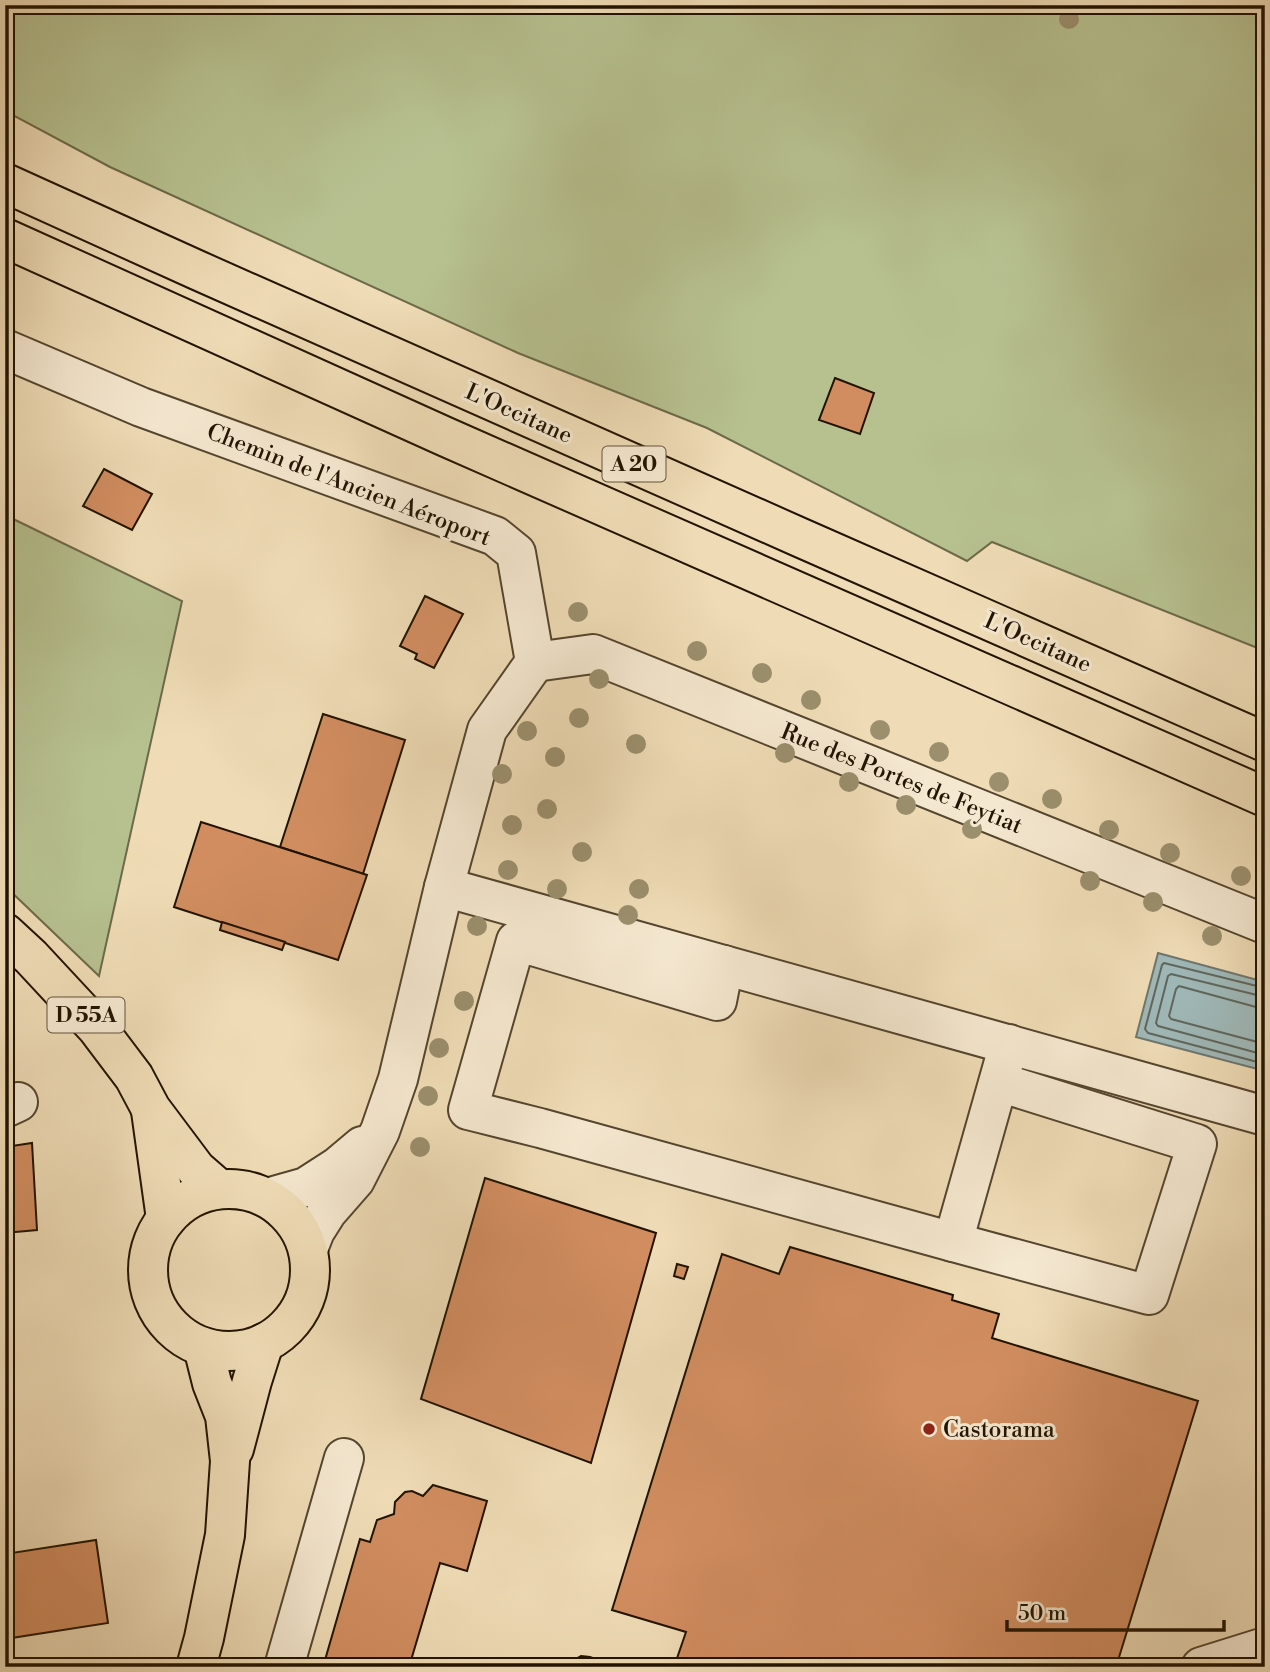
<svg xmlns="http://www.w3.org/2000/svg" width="1270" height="1672" font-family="'Libre Bodoni',serif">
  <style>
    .green { fill: #b7c190; stroke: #6c6a48; stroke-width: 2 }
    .water { fill: #9fb9b9; stroke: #6d776f; stroke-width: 2 }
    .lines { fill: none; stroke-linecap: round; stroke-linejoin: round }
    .shore { stroke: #60665c; stroke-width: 2 }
    .building { fill: #d18d60; stroke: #211300; stroke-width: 2 }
    .minor-casing { stroke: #54452e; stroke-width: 42 }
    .major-casing { stroke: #211300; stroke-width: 42 }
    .highway-casing { stroke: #211300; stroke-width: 42 }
    .minor { stroke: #f5e8d0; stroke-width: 38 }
    .major { stroke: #efdcb6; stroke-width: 38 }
    .highway { stroke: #efdcb6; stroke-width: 38 }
    .tree { fill: #9b8f6d }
    .poi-dot { fill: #8f2418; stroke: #f5e8d0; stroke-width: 2.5 }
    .labels { text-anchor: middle; stroke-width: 6; stroke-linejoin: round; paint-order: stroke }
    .shield { fill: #f5e8d0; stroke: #61533e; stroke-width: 2 }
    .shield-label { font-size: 21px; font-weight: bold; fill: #211300 }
    .street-label { font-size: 23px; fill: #211300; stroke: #f5e8d0 }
    .poi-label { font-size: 23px; fill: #211300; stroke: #f5e8d0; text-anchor: start }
  </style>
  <rect width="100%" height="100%" fill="#efdcb6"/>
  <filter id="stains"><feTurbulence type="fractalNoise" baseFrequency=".00286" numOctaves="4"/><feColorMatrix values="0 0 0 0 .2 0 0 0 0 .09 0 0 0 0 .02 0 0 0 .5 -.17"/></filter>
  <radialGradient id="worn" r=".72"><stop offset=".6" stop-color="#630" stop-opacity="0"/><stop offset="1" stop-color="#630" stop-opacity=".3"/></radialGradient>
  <g class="green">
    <polygon points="5,5 1265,5 1265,651 992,542 967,561 707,428 518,353 110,167 5,111"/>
    <polygon points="5,515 182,601 99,976 5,886"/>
  </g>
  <polygon class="water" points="1158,953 1265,982 1265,1071 1136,1037"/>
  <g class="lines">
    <g class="shore">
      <polyline points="1265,988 1164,963 1162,965 1145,1029 1148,1033 1265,1064"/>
      <polyline points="1265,997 1171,974 1168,976 1156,1023 1158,1026 1265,1055"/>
      <polyline points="1265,1008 1256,1007 1179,986 1176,989 1169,1016 1171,1019 1265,1044"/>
    </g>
  </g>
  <g class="building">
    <polygon points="835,378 874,393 860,434 819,420"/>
    <polygon points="104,469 152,494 132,530 83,506"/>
    <polygon points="425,596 463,614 434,668 415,659 417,654 400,646"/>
    <polygon points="323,714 405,740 363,874 280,847"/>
    <polygon points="201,822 367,875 338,960 174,907"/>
    <polygon points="222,922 285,942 282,950 220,930"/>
    <polygon points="32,1143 37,1230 5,1233 5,1147"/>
    <polygon points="485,1178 656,1233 591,1463 421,1399"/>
    <polygon points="790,1247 953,1295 952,1300 999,1314 992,1338 1198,1401 1116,1667 1101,1667 1073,1658 1070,1667 674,1667 686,1632 612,1610 722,1254 779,1274"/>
    <polygon points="677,1264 688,1267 684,1279 674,1276"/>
    <polygon points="433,1485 487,1501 467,1571 440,1563 409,1667 323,1667 360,1539 370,1542 377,1520 394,1514 395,1502 405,1492 412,1491 423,1496"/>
    <polygon points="96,1540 108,1623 5,1639 5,1554"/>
    <polygon points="581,1656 590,1657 601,1661 604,1667 562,1667"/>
  </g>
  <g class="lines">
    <defs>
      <g id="minor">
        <polyline points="5,349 141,407 495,536 516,553 535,662 487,730 444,887 398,1079 380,1131 355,1180 327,1212 315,1231 308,1249"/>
        <polyline points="535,662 593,654 1265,924"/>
        <polyline points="444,887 1265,1116"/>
        <polyline points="724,965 717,1001 516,941 468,1110 540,1128 953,1242 1009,1044"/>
        <polyline points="5,1108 18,1102"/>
        <polyline points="267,1198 306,1187 337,1167 362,1146"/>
        <polyline points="953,1242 1149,1295 1197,1144 999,1082"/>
        <polyline points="284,1667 344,1458"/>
        <polyline points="1201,1667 1265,1647"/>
      </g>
      <g id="major">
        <polyline points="5,933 31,957 97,1028 134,1077 151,1109 196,1169 219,1189"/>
        <polyline points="151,1111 166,1219"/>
        <circle cx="229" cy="1270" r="81"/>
        <polyline points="234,1449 252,1381 264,1343"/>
        <polyline points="196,1667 204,1638 225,1535 230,1461 225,1416 212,1383 203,1347"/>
      </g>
      <g id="highway">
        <polyline points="5,183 197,270 799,537 1265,742"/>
        <polyline points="5,238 446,437 1265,797"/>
      </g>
    </defs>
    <use href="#minor" class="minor-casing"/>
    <use href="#major" class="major-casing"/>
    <use href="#highway" class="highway-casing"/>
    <use href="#minor" class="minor"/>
    <use href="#major" class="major"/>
    <use href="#highway" class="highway"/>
  </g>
  <g class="tree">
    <circle cx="1069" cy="19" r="10"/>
    <circle cx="578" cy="612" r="10"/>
    <circle cx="697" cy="651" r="10"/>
    <circle cx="762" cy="673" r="10"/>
    <circle cx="599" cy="679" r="10"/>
    <circle cx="811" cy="700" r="10"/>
    <circle cx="579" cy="718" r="10"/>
    <circle cx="880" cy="730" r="10"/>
    <circle cx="527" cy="731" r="10"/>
    <circle cx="636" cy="744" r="10"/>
    <circle cx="939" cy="752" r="10"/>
    <circle cx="785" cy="753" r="10"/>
    <circle cx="555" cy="757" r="10"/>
    <circle cx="502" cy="774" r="10"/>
    <circle cx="849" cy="782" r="10"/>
    <circle cx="999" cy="782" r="10"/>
    <circle cx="1052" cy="799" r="10"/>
    <circle cx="906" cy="805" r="10"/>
    <circle cx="547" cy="809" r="10"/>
    <circle cx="512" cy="825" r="10"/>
    <circle cx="972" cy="829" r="10"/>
    <circle cx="1109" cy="830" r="10"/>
    <circle cx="582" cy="852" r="10"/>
    <circle cx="1170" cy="853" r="10"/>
    <circle cx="508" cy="870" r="10"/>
    <circle cx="1241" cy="876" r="10"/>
    <circle cx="1090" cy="881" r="10"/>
    <circle cx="557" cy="889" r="10"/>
    <circle cx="639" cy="889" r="10"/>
    <circle cx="1153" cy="902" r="10"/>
    <circle cx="628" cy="915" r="10"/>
    <circle cx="477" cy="926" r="10"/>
    <circle cx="1212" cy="936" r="10"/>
    <circle cx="464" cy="1001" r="10"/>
    <circle cx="439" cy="1048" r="10"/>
    <circle cx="428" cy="1096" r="10"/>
    <circle cx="420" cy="1147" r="10"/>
  </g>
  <circle class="poi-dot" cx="929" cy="1429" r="7"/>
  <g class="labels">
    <g class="shield">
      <rect x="602.5" y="446.5" width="63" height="35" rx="5"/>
      <rect x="47.5" y="997.5" width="77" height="35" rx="5"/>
    </g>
    <g class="shield-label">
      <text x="634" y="471">A 20</text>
      <text x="86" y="1022">D 55A</text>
    </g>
    <g class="street-label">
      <text transform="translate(519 413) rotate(24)" y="8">L'Occitane</text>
      <text transform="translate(349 484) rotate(21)" y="8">Chemin de l'Ancien Aéroport</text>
      <text transform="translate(1038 642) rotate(24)" y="8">L'Occitane</text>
      <text transform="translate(902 778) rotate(22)" y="8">Rue des Portes de Feytiat</text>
    </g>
    <g class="poi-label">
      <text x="943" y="1437">Castorama</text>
    </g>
  </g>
  <rect width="1270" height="1672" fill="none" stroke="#efdcb6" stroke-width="28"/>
  <rect x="7" y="7" width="1256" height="1658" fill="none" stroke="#211300" stroke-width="3.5"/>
  <rect x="14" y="14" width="1242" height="1644" fill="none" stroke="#211300" stroke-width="2"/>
  <path d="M1007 1620v10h217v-10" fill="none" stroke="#211300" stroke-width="3.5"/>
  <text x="1018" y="1620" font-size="21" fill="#211300" stroke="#f5e8d0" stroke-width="5" paint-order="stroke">50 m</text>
  <rect width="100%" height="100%" filter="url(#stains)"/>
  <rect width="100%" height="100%" fill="url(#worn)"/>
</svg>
